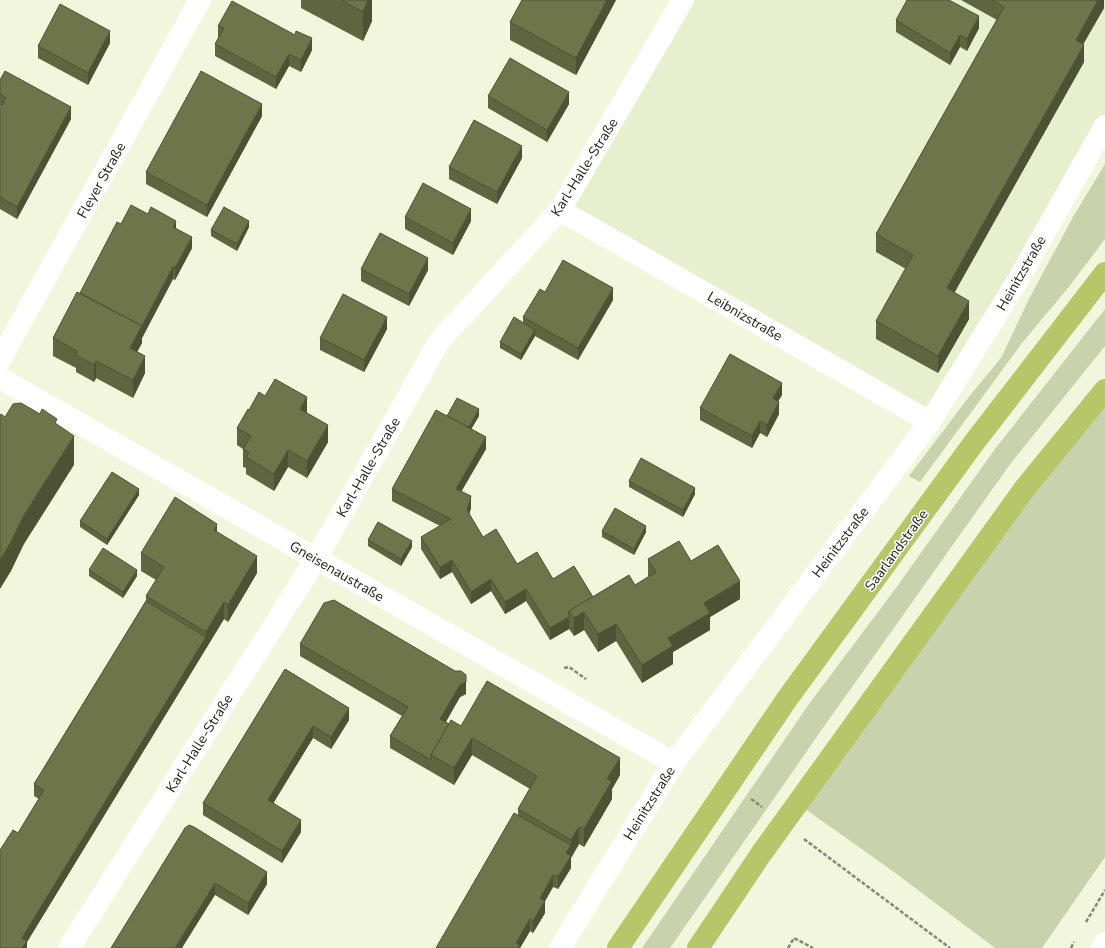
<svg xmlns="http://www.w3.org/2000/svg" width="1105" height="948" font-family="'Nunito Sans',sans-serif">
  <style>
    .built { fill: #e8efce }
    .green { fill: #cad1ad }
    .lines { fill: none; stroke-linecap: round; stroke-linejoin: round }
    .path { stroke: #848776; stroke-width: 2.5; stroke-dasharray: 4 2; stroke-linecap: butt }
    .minor { stroke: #fff; stroke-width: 22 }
    .highway { stroke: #b7c669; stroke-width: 22 }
    .wall { fill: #5f6540 }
    .shaded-wall { fill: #4d5234 }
    .building { fill: #6e754a; stroke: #4d5234 }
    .labels { text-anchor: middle; stroke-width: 3; stroke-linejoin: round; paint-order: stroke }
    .street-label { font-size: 14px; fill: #202218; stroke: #fff }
  </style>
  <rect width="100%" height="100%" fill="#f1f6dd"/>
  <polygon class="built" points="683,0 1105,0 1105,122 930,422 560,210"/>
  <g class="green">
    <polygon points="1105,164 1105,239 1068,288 1022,343 920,482 909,476 968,398 1001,358 1029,299 1073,217"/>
    <polygon points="1105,309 1105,346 1011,463 825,725 670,948 642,948 809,704 896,588 995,449"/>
    <polygon points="1105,399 1105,857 1042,948 995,948 894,872 801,806 1034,486"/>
  </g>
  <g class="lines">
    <g class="path">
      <polyline points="564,668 569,667 586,679"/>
      <polyline points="751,799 762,807"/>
      <polyline points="804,839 950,948"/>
      <polyline points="1086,922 1105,890"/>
      <polyline points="788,948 794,938 813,948"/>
      <polyline points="1071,948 1074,942"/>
    </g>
    <g class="minor">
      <polyline points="560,210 930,422"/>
      <polyline points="0,360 200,0"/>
      <polyline points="0,378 674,763"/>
      <polyline points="69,948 316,559 440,340 560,210 683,0"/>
      <polyline points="560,948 674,763 930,422 1018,280 1105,126"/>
      <polyline points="1102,948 1105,943"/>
    </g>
    <g class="highway">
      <polyline points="618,948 787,699 973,444 1105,273"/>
      <polyline points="698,948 761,854 1025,488 1105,390"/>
    </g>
  </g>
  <g class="wall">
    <polygon points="301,0 372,0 372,21 363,41 301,8"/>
    <polygon points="522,0 616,0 576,75 510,40 510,22"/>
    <polygon points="961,0 1104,0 1104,8 1083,44 1084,62 954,293 969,319 938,373 876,339 876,321 906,269 876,252 876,234 997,20"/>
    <polygon points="896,20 979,28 967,51 960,47 950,65 896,32"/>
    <polygon points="218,26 312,50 301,72 289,66 276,89 215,56 215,44 218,38"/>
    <polygon points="110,43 88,85 38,58 38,46"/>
    <polygon points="0,80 71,119 17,219 0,209 0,109 1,107 0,106"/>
    <polygon points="488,96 569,104 547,142 488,108"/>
    <polygon points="262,116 207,217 146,184 146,172"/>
    <polygon points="522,158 497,204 449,179 449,167"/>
    <polygon points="148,214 176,228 192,248 175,280 173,279 142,338 142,343 137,352 145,373 133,398 96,378 94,382 76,372 76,368 53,356 53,338 121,224"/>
    <polygon points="405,217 471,221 453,255 405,229"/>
    <polygon points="249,227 237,251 211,236 211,230"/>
    <polygon points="361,269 428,270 409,306 361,281"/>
    <polygon points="545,292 613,300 578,360 535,336 521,360 500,348 500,342 523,323 523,317"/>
    <polygon points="387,329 364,372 320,350 320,338"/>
    <polygon points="782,395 778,401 779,414 767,437 760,433 752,448 700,420 700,408"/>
    <polygon points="265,396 307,413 328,442 307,478 288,467 274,491 246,474 246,468 243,467 243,449 237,445 237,428 249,410"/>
    <polygon points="479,416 471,429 486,449 461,491 471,508 469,514 483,537 517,564 593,597 635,585 648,577 648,559 691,561 740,599 710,617 710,630 673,652 673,664 642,683 616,641 598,652 584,630 574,636 569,629 550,640 526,601 505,614 491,591 471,604 452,572 440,579 421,549 421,537 440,526 392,501 392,489"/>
    <polygon points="629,481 695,494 683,517 629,487"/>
    <polygon points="139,495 107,545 80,527 80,521"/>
    <polygon points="602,531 646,532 634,555 602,537"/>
    <polygon points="217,532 257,573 228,622 224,619 27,942 27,948 18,833 39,799 34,796 34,784 146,601 146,596 156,580 141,571 141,553"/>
    <polygon points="368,540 412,547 401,566 368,546"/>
    <polygon points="89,570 137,576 123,598 89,576"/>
    <polygon points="300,644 466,687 466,694 460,697 446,722 449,724 461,726 620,775 612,789 612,799 584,847 579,844 571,858 571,868 558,889 553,887 545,901 545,913 533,933 530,931 520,948 518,809 530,789 472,755 454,785 390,748 390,736 402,716 300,656"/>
    <polygon points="285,669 349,720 331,749 313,738 273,803 301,832 282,863 203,815 203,803"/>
    <polygon points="185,828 267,884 248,915 215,895"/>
  </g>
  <g class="shaded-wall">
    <polygon points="361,0 372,0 372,21 363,41 363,12"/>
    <polygon points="607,0 616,0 576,75 576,58"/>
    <polygon points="1098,0 1104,0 1104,8 1076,57 1076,40"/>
    <polygon points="979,16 979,28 967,51 967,39"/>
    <polygon points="110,31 110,43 88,85 88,73"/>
    <polygon points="960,35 960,47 950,65 950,53"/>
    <polygon points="312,38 312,50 301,72 301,60"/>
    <polygon points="1084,45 1084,62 947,306 947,288"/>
    <polygon points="289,54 289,66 276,89 276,77"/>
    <polygon points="569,92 569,104 547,142 547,130"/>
    <polygon points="262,104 262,116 207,217 207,205"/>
    <polygon points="71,107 71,119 17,219 17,207"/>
    <polygon points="522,146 522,158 497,204 497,192"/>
    <polygon points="471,209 471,221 453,255 453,243"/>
    <polygon points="176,221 176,232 173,227"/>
    <polygon points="249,221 249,227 237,251 237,244"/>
    <polygon points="192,237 192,248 175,280 175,268"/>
    <polygon points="428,258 428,270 409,306 409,294"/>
    <polygon points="173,267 173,279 142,338 142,343 130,365 130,348"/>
    <polygon points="613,288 613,300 578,360 578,348"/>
    <polygon points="969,301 969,319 938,373 938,356"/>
    <polygon points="387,317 387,329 364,372 364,360"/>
    <polygon points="535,330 535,336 521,360 521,354"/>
    <polygon points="145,356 145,373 133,398 133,380"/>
    <polygon points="96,361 96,378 94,382 94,365"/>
    <polygon points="782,383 782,395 773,410 773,398"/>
    <polygon points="307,397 307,415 300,409"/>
    <polygon points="779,402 779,414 767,437 767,425"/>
    <polygon points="479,409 479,416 466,438 466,432"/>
    <polygon points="760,421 760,433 752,448 752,436"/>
    <polygon points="328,425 328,442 307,478 307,461"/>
    <polygon points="74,436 74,465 24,544 11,571 0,589 0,560 24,515"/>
    <polygon points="486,437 486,449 456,501 456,489"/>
    <polygon points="288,450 288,467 274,491 274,474"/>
    <polygon points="695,488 695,494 683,517 683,510"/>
    <polygon points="139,489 139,495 107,545 107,539"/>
    <polygon points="471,496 471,508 467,522 467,510"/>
    <polygon points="217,524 217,541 214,530"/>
    <polygon points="646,526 646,532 634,555 634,549"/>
    <polygon points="412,541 412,547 401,566 401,559"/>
    <polygon points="257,556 257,573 228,622 228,605"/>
    <polygon points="452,560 452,572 440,579 440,567"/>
    <polygon points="137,570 137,576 123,598 123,592"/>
    <polygon points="491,579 491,591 471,604 471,592"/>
    <polygon points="740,581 740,599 710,617 710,630 673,652 673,664 642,683 642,665 668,638 704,603"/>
    <polygon points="526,589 526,601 505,614 505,602"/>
    <polygon points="224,602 224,619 27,942 27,948 22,948 22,938 206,637 206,632"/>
    <polygon points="584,612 584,630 574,636 574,618"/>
    <polygon points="569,617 569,629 550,640 550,628"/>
    <polygon points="616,624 616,641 598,652 598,634"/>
    <polygon points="466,675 466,694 460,697 440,731 440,719"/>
    <polygon points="349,708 349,720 331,749 331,737"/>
    <polygon points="313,726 313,738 268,812 268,800"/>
    <polygon points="472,738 472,755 454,785 454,768"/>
    <polygon points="620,758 620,775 612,789 612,799 584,847 584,829 607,779"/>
    <polygon points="301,820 301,832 282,863 282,851"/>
    <polygon points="579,827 579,844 571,858 571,868 558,889 558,877 566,853 571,845 571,840"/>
    <polygon points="267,872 267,884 248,915 248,903"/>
    <polygon points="553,875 553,887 545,901 545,913 533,933 533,921 540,898"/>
    <polygon points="215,883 215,895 182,948 175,948"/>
    <polygon points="530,919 530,931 520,948 516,948 516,943"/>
  </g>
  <g class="building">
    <polygon points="341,0 368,0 363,12"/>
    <polygon points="522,0 607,0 576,58 510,22"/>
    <polygon points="907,0 949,0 979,16 967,39 960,35 950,53 896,20"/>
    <polygon points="992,0 1098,0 1076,40 1084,45 947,288 969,301 938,356 876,321 913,255 876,234 1004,7"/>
    <polygon points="232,1 295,35 296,31 312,38 301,60 289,54 276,77 215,44 224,28 218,26"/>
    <polygon points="60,4 110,31 88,73 38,46"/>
    <polygon points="510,58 569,92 547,130 488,96"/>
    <polygon points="5,71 71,107 17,207 0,197 0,109 6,98 0,94 0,80"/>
    <polygon points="201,71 262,104 207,205 146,172"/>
    <polygon points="474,120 522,146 497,192 449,167"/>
    <polygon points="423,183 471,209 453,243 405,217"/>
    <polygon points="131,205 148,214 151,207 176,221 173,227 192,237 175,268 173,267 142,326 80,293 117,222 121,224"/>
    <polygon points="224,207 249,221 237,244 211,230"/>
    <polygon points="380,233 428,258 409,294 361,269"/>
    <polygon points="563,260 613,288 578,348 523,317 540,289 545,292"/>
    <polygon points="77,292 142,326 130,348 145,356 133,380 96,361 94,365 76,355 77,351 53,338"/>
    <polygon points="343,294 387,317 364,360 320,338"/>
    <polygon points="514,317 535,330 521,354 500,342"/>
    <polygon points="730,354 782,383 773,398 779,402 767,425 760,421 752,436 700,408"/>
    <polygon points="275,379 307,397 300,409 328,425 307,461 288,450 274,474 246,457 249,452 243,449 251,436 237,428 248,409 249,410 259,392 265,396"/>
    <polygon points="457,398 479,409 469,427 447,416"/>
    <polygon points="21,403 40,414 42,409 57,419 55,423 74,436 24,515 11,542 0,560 0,415 1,414 5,417 13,404"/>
    <polygon points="436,410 486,437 456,489 471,496 467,510 483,537 496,529 517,564 537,552 553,579 574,566 593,597 569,611 569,617 550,628 526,589 505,602 491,579 471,592 452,560 440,567 421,537 451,519 392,489"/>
    <polygon points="641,458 695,488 683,510 629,481"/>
    <polygon points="112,472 139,489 107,539 80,521"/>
    <polygon points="175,497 217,524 214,530 257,556 228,605 224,602 206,632 146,596 164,567 141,553"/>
    <polygon points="615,508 646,526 634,549 602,531"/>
    <polygon points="378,522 412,541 401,559 368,540"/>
    <polygon points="679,541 691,561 718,545 740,581 704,603 710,613 668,638 673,646 642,665 616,624 598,634 584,612 574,618 569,611 629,575 635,585 656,572 648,559"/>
    <polygon points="103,548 137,570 123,592 89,570"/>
    <polygon points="334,600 455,671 461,671 466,675 466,682 460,685 440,719 449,724 431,755 431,760 390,736 408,707 300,644 324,603"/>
    <polygon points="146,601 206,637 22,938 27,941 22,948 0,948 0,850 13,830 18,833 44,790 34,784"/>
    <polygon points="285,669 349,708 331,737 313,726 268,800 301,820 282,851 203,803"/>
    <polygon points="487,681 620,758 607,779 612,781 584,829 579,827 571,840 518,809 537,776 472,738 454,768 431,755 451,720 461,726"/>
    <polygon points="514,813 571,845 566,853 571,856 558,877 553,875 546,888 540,898 545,901 533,921 530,919 516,943 520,945 518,948 436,948"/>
    <polygon points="189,825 194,827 267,872 248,903 215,883 175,948 111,948 185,828"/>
  </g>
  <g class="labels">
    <g class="street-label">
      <text transform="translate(584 167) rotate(-58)" y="5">Karl-Halle-Straße</text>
      <text transform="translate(101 180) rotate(-61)" y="5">Fleyer Straße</text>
      <text transform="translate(1021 273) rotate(-60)" y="5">Heinitzstraße</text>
      <text transform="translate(745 316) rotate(30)" y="5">Leibnizstraße</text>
      <text transform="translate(368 467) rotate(-60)" y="5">Karl-Halle-Straße</text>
      <text transform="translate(840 542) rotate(-53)" y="5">Heinitzstraße</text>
      <text transform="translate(896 550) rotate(-54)" y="5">Saarlandstraße</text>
      <text transform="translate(337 571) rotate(30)" y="5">Gneisenaustraße</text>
      <text transform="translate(199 743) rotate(-58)" y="5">Karl-Halle-Straße</text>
      <text transform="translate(649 803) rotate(-58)" y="5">Heinitzstraße</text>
    </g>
  </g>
</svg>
